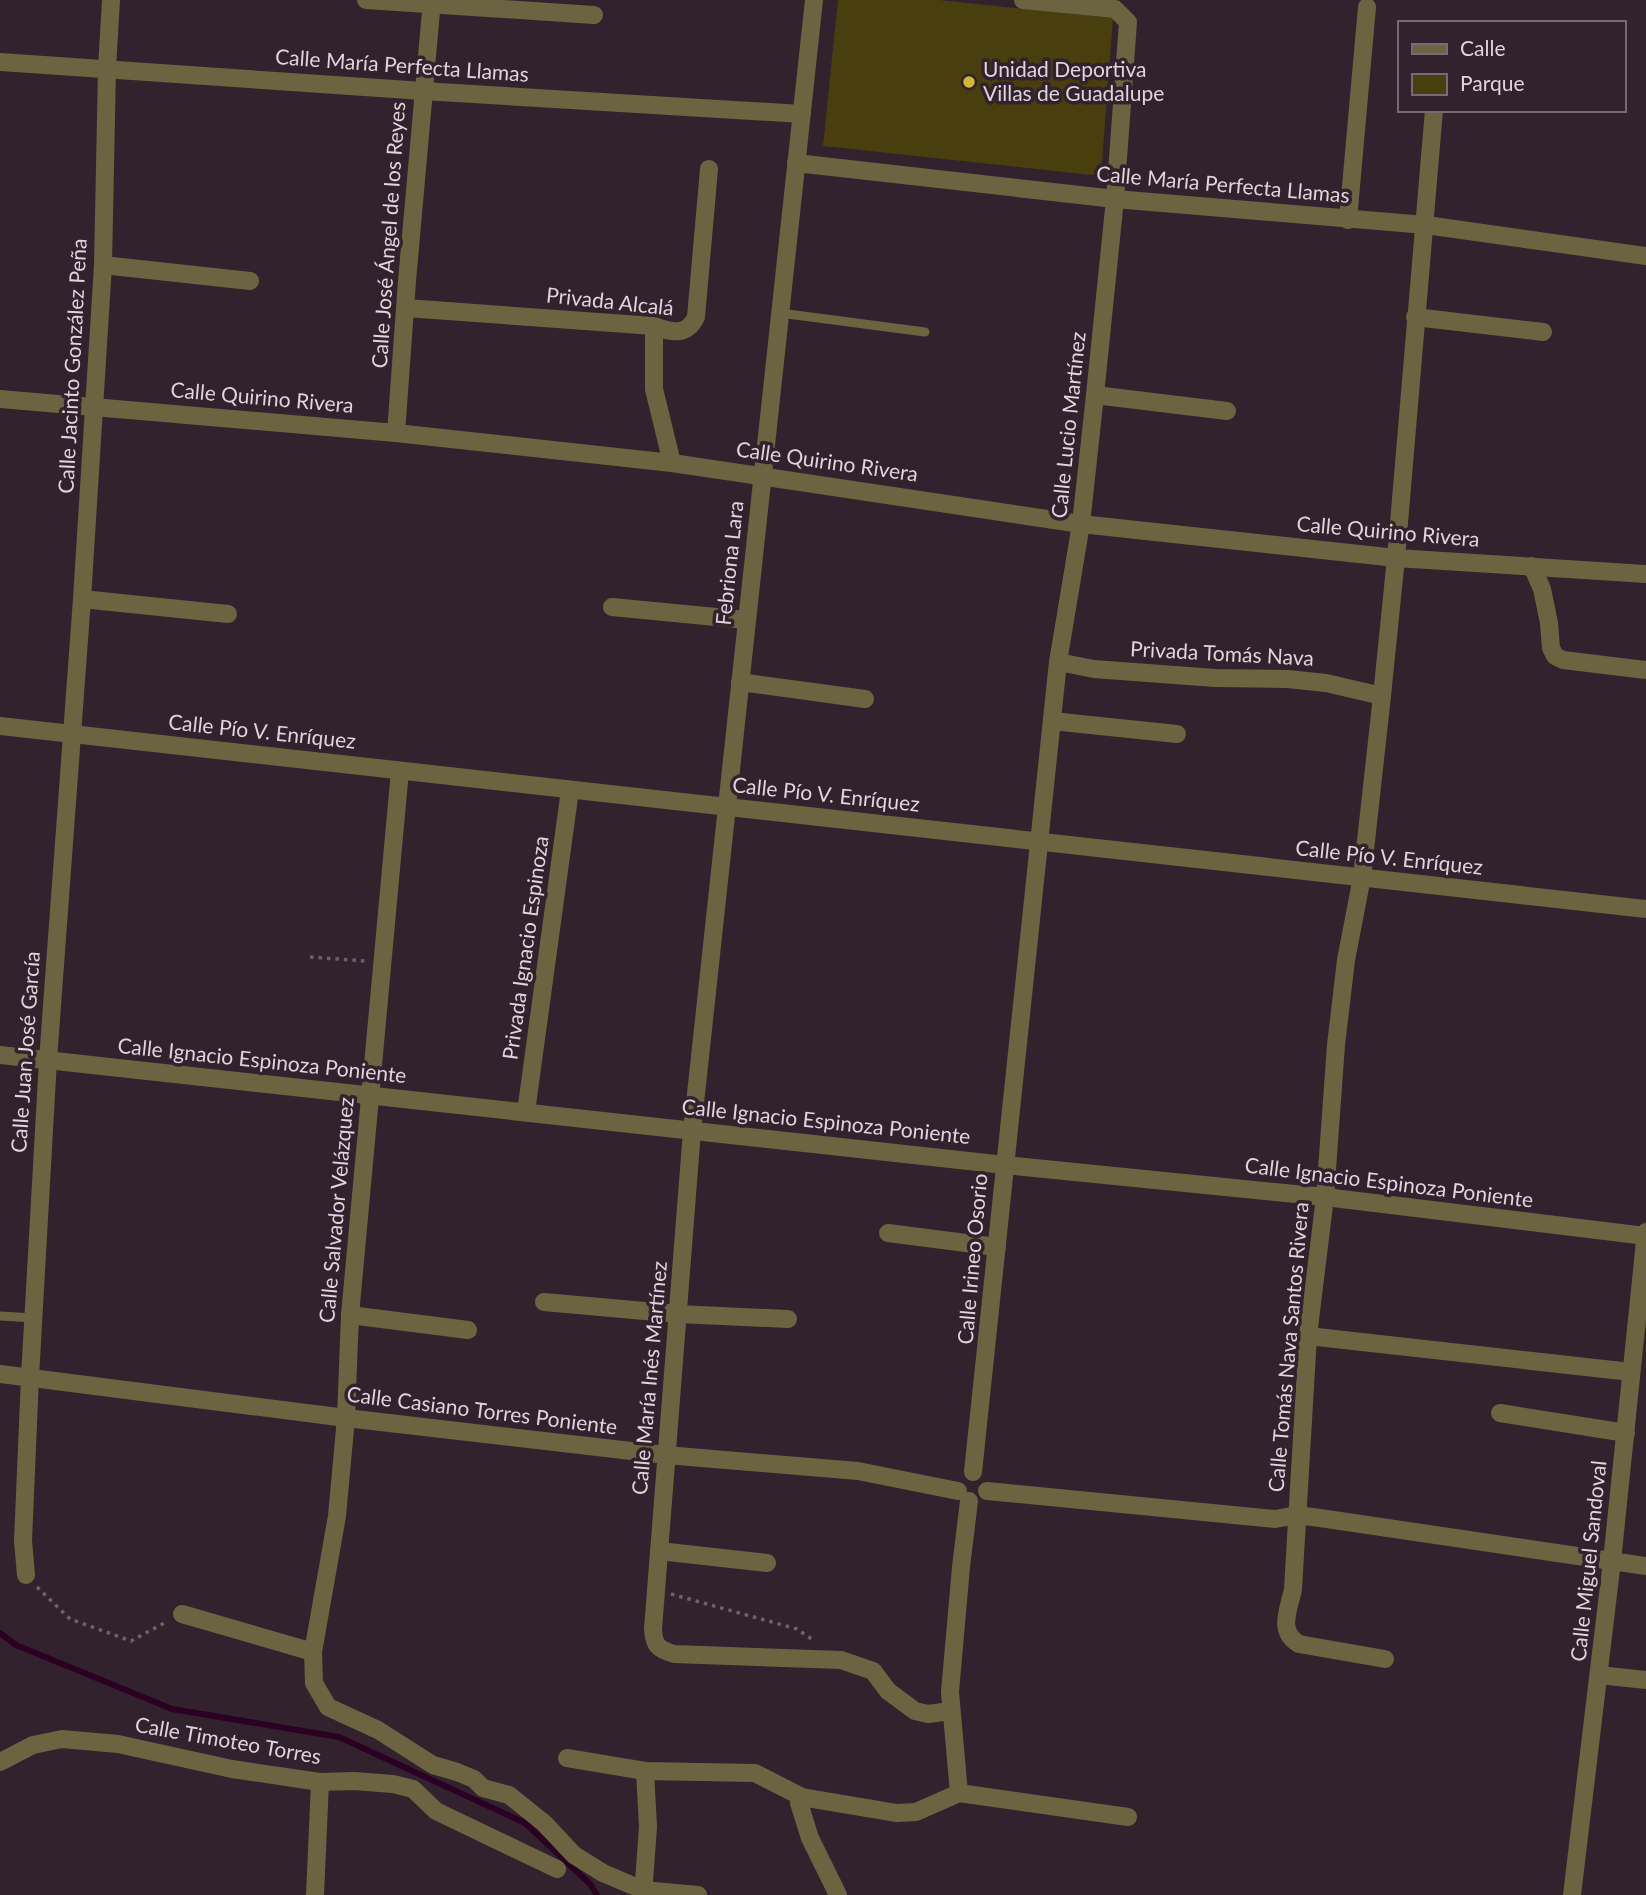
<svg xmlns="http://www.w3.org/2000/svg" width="1646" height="1895" font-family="Lato,sans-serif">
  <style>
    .green { fill: #483e0e }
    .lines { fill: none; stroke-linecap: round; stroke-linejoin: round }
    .stream { stroke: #2b0023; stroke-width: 6 }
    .path { stroke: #6f616b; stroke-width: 3.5; stroke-dasharray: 3.5 5; stroke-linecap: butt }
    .service { stroke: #6c6440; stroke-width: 9 }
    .minor { stroke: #6c6440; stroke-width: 18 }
    .poi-dot { fill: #d1b736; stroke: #31222d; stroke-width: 2.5 }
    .labels { text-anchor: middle; stroke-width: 7; stroke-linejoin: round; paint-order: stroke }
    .street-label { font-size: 21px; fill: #dfd5dc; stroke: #31222d }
    .poi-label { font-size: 21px; fill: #dfd5dc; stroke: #31222d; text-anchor: start }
  </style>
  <rect width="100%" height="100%" fill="#31222d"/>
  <polygon class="green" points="838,0 939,0 1113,18 1101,176 823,146"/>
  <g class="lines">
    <polyline class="stream" points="0,1633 16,1645 172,1709 339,1737 525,1823 590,1884 597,1895"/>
    <g class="path">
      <polyline points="310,957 365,961"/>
      <polyline points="37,1587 70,1619 131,1641 168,1621"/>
      <polyline points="671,1594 797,1629 813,1640"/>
    </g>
    <g class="service">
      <polyline points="780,313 925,332"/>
      <polyline points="0,1316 34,1318"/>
    </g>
    <g class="minor">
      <polyline points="366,0 594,15"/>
      <path d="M814 0 692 1131 653 1629C654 1646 658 1649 674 1654L841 1660 873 1671 888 1691 915 1711 928 1714 951 1711"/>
      <polyline points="0,62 423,91 802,114"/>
      <polyline points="796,163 1115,199 1426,225 1646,256"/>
      <polyline points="1348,220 1367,7"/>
      <polyline points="103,265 250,281"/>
      <path d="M406 308 654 326C672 333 687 336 696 317L709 169"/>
      <polyline points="1415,317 1543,332"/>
      <polyline points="654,326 654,389 672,463"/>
      <polyline points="1095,395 1227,411"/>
      <polyline points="0,399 396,433 672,463 1081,524 1396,558 1646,574"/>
      <polyline points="396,433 407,281 432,0"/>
      <polyline points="1532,566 1542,589 1549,623 1551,648 1555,656 1563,660 1646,670"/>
      <polyline points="82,599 228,614"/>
      <polyline points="612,607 747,620"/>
      <polyline points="1058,662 1094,669 1215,678 1288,679 1326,683 1382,696"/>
      <polyline points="740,682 865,699"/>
      <polyline points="1052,721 1177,734"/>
      <polyline points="0,726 1646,909"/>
      <polyline points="0,1055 1005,1165 1325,1197 1646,1236"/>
      <polyline points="526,1112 570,790"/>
      <polyline points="888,1233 997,1247"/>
      <polyline points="544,1302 678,1314 788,1319"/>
      <polyline points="350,1315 468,1330"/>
      <polyline points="1308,1336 1631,1372"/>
      <polyline points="0,1374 346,1418 666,1455 858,1471 958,1491"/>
      <polyline points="1500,1413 1626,1433"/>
      <polyline points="973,1472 1058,662 1081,524 1095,395 1115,199 1128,22 1115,9 1023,0"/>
      <polyline points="987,1491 1275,1519 1297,1515 1320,1518 1646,1566"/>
      <polyline points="659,1551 767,1563"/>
      <polyline points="26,1575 23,1541 30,1377 48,1060 82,599 103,265 107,68 111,0"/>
      <polyline points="182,1614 313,1652 314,1683 328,1707 378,1730 433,1765 457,1772 474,1779 483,1788 509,1795 544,1823 574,1855 603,1873 643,1890 698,1895"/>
      <polyline points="313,1652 337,1516 346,1418 350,1315 400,771"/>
      <path d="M1385 1659 1299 1644C1277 1631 1289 1610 1293 1589L1308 1336 1325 1197 1336 1045 1346 960 1362 877 1382 696 1396 558 1434 110"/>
      <polyline points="1599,1675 1646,1680"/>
      <polyline points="567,1758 645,1771 755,1773 802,1797 897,1813 916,1812 959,1793 1128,1817"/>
      <polyline points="0,1762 33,1745 62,1739 118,1744 232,1769 320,1782 354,1781 393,1784 413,1789 436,1811 557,1869"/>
      <polyline points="959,1793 950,1692 961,1567 969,1501"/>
      <polyline points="802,1797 799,1803 810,1838 838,1895"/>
      <polyline points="315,1895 320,1782"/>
      <polyline points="643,1895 648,1827 645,1771"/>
      <polyline points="1572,1895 1612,1561 1646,1232"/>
    </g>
  </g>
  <circle class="poi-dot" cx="969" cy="82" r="7"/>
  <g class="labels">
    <g class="street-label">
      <text transform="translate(402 66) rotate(4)" y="7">Calle María Perfecta Llamas</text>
      <text transform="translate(1223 185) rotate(5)" y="7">Calle María Perfecta Llamas</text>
      <text transform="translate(389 235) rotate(-86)" y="7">Calle José Ángel de los Reyes</text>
      <text transform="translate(610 302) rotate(6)" y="7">Privada Alcalá</text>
      <text transform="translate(73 366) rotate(-87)" y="7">Calle Jacinto González Peña</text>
      <text transform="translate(262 398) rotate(5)" y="7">Calle Quirino Rivera</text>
      <text transform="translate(1069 425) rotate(-84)" y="7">Calle Lucio Martínez</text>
      <text transform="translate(827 462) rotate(8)" y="7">Calle Quirino Rivera</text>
      <text transform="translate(1388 532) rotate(5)" y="7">Calle Quirino Rivera</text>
      <text transform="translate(730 563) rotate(-84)" y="7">Febriona Lara</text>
      <text transform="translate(1222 654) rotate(3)" y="7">Privada Tomás Nava</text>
      <text transform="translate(262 732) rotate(6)" y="7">Calle Pío V. Enríquez</text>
      <text transform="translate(826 795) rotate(6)" y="7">Calle Pío V. Enríquez</text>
      <text transform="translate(1389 858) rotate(6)" y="7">Calle Pío V. Enríquez</text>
      <text transform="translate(526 948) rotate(-82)" y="7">Privada Ignacio Espinoza</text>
      <text transform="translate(26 1052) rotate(-86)" y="7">Calle Juan José García</text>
      <text transform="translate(262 1061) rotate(6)" y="7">Calle Ignacio Espinoza Poniente</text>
      <text transform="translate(826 1122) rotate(6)" y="7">Calle Ignacio Espinoza Poniente</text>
      <text transform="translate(1389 1183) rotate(7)" y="7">Calle Ignacio Espinoza Poniente</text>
      <text transform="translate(337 1210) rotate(-85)" y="7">Calle Salvador Velázquez</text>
      <text transform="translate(973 1259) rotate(-85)" y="7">Calle Irineo Osorio</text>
      <text transform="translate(1289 1347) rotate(-85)" y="7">Calle Tomás Nava Santos Rivera</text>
      <text transform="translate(650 1378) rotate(-85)" y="7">Calle María Inés Martínez</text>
      <text transform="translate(482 1411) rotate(7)" y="7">Calle Casiano Torres Poniente</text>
      <text transform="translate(1589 1561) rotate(-84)" y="7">Calle Miguel Sandoval</text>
      <text transform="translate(228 1741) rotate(10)" y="7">Calle Timoteo Torres</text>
    </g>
    <g class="poi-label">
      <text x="983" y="77">Unidad Deportiva<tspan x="983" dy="24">Villas de Guadalupe</tspan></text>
    </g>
  </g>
  <rect x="1398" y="21" width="228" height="91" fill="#31222d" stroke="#776a73" stroke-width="2"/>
  <rect x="1412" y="44" width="35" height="10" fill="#6c6440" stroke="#776a73" stroke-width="2"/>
  <text x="1460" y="56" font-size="21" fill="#dfd5dc">Calle</text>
  <rect x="1412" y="74" width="35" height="21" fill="#483e0e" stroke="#776a73" stroke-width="2"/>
  <text x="1460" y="91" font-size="21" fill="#dfd5dc">Parque</text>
</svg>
